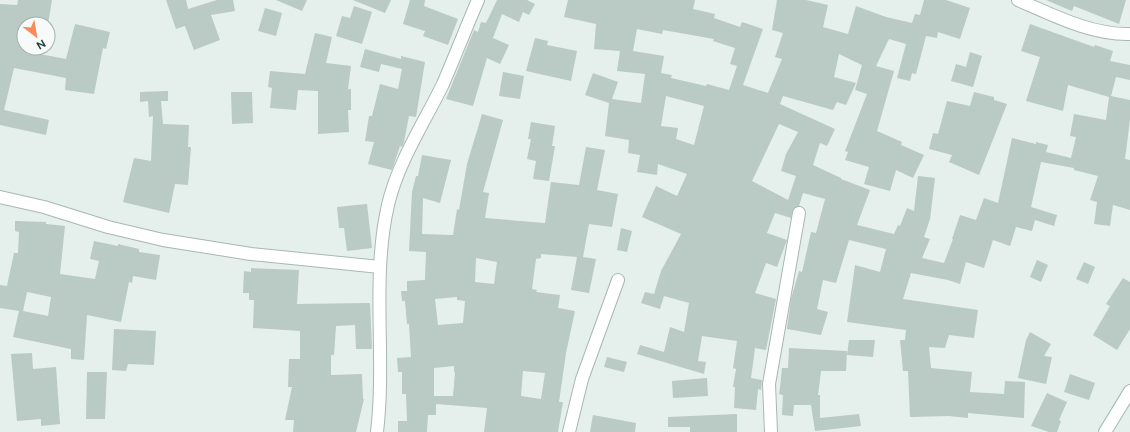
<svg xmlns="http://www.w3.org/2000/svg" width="1130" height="432" font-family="Figtree,sans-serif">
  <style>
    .building { fill: #bacac4; fill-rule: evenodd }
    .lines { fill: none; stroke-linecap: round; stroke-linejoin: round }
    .street-casing { stroke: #a7b8b3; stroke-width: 14 }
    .secondary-casing { stroke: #a3bbb4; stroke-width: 14 }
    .street { stroke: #fff; stroke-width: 12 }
    .secondary { stroke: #fff; stroke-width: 12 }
  </style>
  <rect width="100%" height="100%" fill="#e5efeb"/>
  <g class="building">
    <polygon points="18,0 52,0 48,24 24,24 24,48 30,48 29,52 66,59 75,24 110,32 106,49 103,48 94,94 65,90 66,78 14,68 4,110 49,120 46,135 0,125 0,4 17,5"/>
    <polygon points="166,0 186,0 188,9 217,0 233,0 235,11 211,15 220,40 194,50 185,26 176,29"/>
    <polygon points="276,0 307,0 302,11"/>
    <polygon points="353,0 391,0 385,13"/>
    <polygon points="410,0 425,0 424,6 458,19 448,45 423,36 425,31 403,24"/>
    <polygon points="497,0 527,0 535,4 529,15 523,12 519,22 502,14 493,38 509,45 500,64 487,58 473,106 446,99 474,30 478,32 481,22 486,23"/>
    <path d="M568 0H695L693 9 715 14 714 18 740 27 742 22 763 29 743 85 768 93 782 59 775 57 783 33 772 30 777 0H806L828 5 823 27 848 34 856 6 886 17 912 23 915 14 920 15 924 0H946L970 8 960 39 938 32 937 38 926 36 916 74 912 73 910 81 897 78 906 44 889 39 876 66 894 71 877 131 902 142 901 145 924 155 913 178 896 170 890 191 864 184 869 167 845 160 848 152 845 151 867 94 855 90 862 65 839 54 834 77 856 83 846 105 837 102 833 110 783 96 780 104 835 129 827 146 820 143 813 165 841 178V179L870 190 857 225 894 234 898 225 900 226 907 208 914 211 918 176 935 178 930 219 924 237 930 239 922 258 944 263 953 239H952L960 215 976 220 984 198 998 203 1012 138 1036 144V142L1048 145 1046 152 1071 158 1076 137 1070 136 1074 114 1106 120 1109 97 1068 85 1063 111 1026 101 1040 57 1021 51 1030 24 1094 47 1095 45 1113 51 1110 61 1130 65V80L1116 77 1111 96 1130 100V120L1125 159 1130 160V210L1113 205 1110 226 1094 224 1097 202 1090 200 1098 176 1074 170V168L1041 162 1031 207 1057 215 1054 226 1035 220 1032 231 1016 227 1010 246 993 240 984 268 966 262 960 284 948 280 911 273 903 299 978 310 974 338 949 335 945 348 929 347 931 368 972 372 970 392 1004 394 1005 381 1025 382 1024 418 968 413V418L949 416 910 417 908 371H903L900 340H905L906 330 847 322 855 265 880 272 886 249 849 240 836 283 823 280 817 309 828 312 821 335 787 329 791 299 799 271 802 272 811 232 816 233 825 199 803 193 799 206 793 209 791 218 775 213 767 233 787 240 777 267 766 263 755 293 776 299 766 350 755 348 751 378 762 380 761 390 758 389 756 410 734 408 735 387H733L736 369 733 368 737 341 702 336 698 361 706 362 704 374 637 354 640 345 664 352 670 327 684 332 689 303 664 296 660 309 641 303 645 292 654 294 661 271 681 234 642 217 656 186 677 196 687 174 658 164 657 175 637 172 640 155 628 153 629 140 605 136 609 103 585 95 593 73 618 82 612 99 641 103 645 74 617 71 620 51 594 49 596 24 564 17ZM637 29 662 34 663 30 714 39 713 41 735 48 730 64 737 66 729 90 707 84 706 86 671 78 672 75 661 73 664 56 633 51ZM666 96 704 106 694 145 676 139 678 128 661 126ZM779 124 798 132 786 154 781 171 796 176 788 200 752 181Z"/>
    <polygon points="1046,0 1126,0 1119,24 1074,6 1072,11"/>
    <polygon points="354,6 372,12 362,44 336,36 342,16 350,18"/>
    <polygon points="265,8 282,13 276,36 258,31"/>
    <polygon points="315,33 332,37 326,63 351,66 348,89 351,89 351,110 348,110 349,132 318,134 318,91 298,90 296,110 270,108 272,88 268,87 270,71 305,74"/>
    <polygon points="535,38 548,41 547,45 577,51 571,81 526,71"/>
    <polygon points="365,49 401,59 401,56 425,62 416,117 409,116 404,142 402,147 400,146 392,170 368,164 374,142 365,141 369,116 372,116 380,84 398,89 402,69 381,64 379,72 360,67"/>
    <polygon points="970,52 982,56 973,87 951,81 956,64 966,67"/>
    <polygon points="503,72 524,76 520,99 499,96"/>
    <polygon points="168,91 168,101 161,101 163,124 189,125 188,147 191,147 188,185 175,184 169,213 123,202 134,158 151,161 153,116 149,117 148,101 140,102 140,92"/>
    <polygon points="231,92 252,92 253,123 232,124"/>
    <polygon points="974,92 994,97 994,100 1007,104 979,175 949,162 952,155 929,149 933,133 938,134 947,101 970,106"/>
    <path d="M482 114 503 120 483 192 489 193 485 218 545 223 551 182 579 185 586 147 605 150 597 190 618 194 612 227 589 224 583 257 596 259 589 293 571 290 577 257 541 254V258L536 259 532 289 537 290 536 292 560 295 558 308 575 311 566 353 559 402H563L558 432H484L487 408 436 404V415H428L427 432H398V421H407L406 394H402V372H398L397 358 411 357 409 324H407L405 301H402L401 291H407V281L425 280 426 252 409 251 412 192 416 176H418L422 155 451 160 440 203 423 198 422 234 453 235 457 209 459 210 467 164ZM476 258 497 262 494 284 475 282ZM457 297V300L465 301 463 323 438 325 435 299ZM454 366V372H455L453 396H434V368ZM523 371 545 373 541 399 521 396Z"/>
    <polygon points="531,122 555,126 552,146 555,146 549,181 533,179 536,161 527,159 531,139 528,139"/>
    <polygon points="367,204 372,248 347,251 344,228 339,228 337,207"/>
    <path d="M15 221 46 222V224L65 226 60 274 95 279 99 261 90 259 94 241 118 246V244L139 249V252L160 255 156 280 133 276 132 283 129 282 121 322 87 315 84 360 71 359V349L13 337 19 311 0 308V285L7 286 14 253H18L19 232 15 231ZM27 292 51 297 48 316 23 311Z"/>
    <polygon points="621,228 632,231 627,252 617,250"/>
    <polygon points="1037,260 1048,265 1041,282 1030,277"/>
    <polygon points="1084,262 1095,267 1088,284 1076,279"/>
    <polygon points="251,268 299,270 297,304 370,303 372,349 356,349 355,325 336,326 334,355 331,355 331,375 362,374 363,399 364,399 356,432 293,432 294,420 285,420 292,387 288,387 289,359 300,359 300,331 253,328 254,300 249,300 249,293 243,293 244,271 251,272"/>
    <polygon points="1123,278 1130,282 1130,329 1117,350 1093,335 1110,306 1106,304"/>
    <polygon points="114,329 156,331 154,365 128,364 126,371 112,370"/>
    <polygon points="1030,332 1051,344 1044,356 1052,357 1046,384 1018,378 1026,340"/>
    <polygon points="849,340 875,340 873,357 847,355"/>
    <polygon points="789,348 847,351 846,371 821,371 818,395 820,395 820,418 859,414 861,426 815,431 811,405 794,405 793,416 782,415 783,395 779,394 780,388 782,368 788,368"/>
    <polygon points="32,353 33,369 56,367 60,424 41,426 41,419 17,421 11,354"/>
    <polygon points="607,357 627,362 624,372 604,367"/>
    <polygon points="87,372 107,372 105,419 86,419"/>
    <polygon points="1070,374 1095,383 1089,400 1064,392"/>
    <polygon points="707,378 708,396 673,398 672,381"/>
    <polygon points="1047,393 1067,402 1059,420 1061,421 1057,432 1049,432 1031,426"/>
    <polygon points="737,414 737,432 690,432 690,427 668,427 668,417"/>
    <polygon points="593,415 636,423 635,432 590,432"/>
  </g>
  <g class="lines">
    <defs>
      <g id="street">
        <path d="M1018 0C1053 15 1091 35 1130 34"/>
        <polyline points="0,197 44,207 108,227 163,240 251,254 380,267"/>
        <path d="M377 432C386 357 371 279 388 205 398 162 424 123 443 84 455 56 466 28 478 0"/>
        <polyline points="569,432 582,379 618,280"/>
        <polyline points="771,432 769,384 799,213"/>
      </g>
      <polyline id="secondary" points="1105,432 1130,391"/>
    </defs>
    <use href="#street" class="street-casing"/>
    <use href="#secondary" class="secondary-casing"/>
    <use href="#street" class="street"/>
    <use href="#secondary" class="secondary"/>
  </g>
  <g transform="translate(36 36) rotate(149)"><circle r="19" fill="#f6fbf9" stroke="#a2b1ad"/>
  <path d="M0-3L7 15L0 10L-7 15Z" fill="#f88b59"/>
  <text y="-6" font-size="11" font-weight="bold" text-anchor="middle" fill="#23423c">N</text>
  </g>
</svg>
